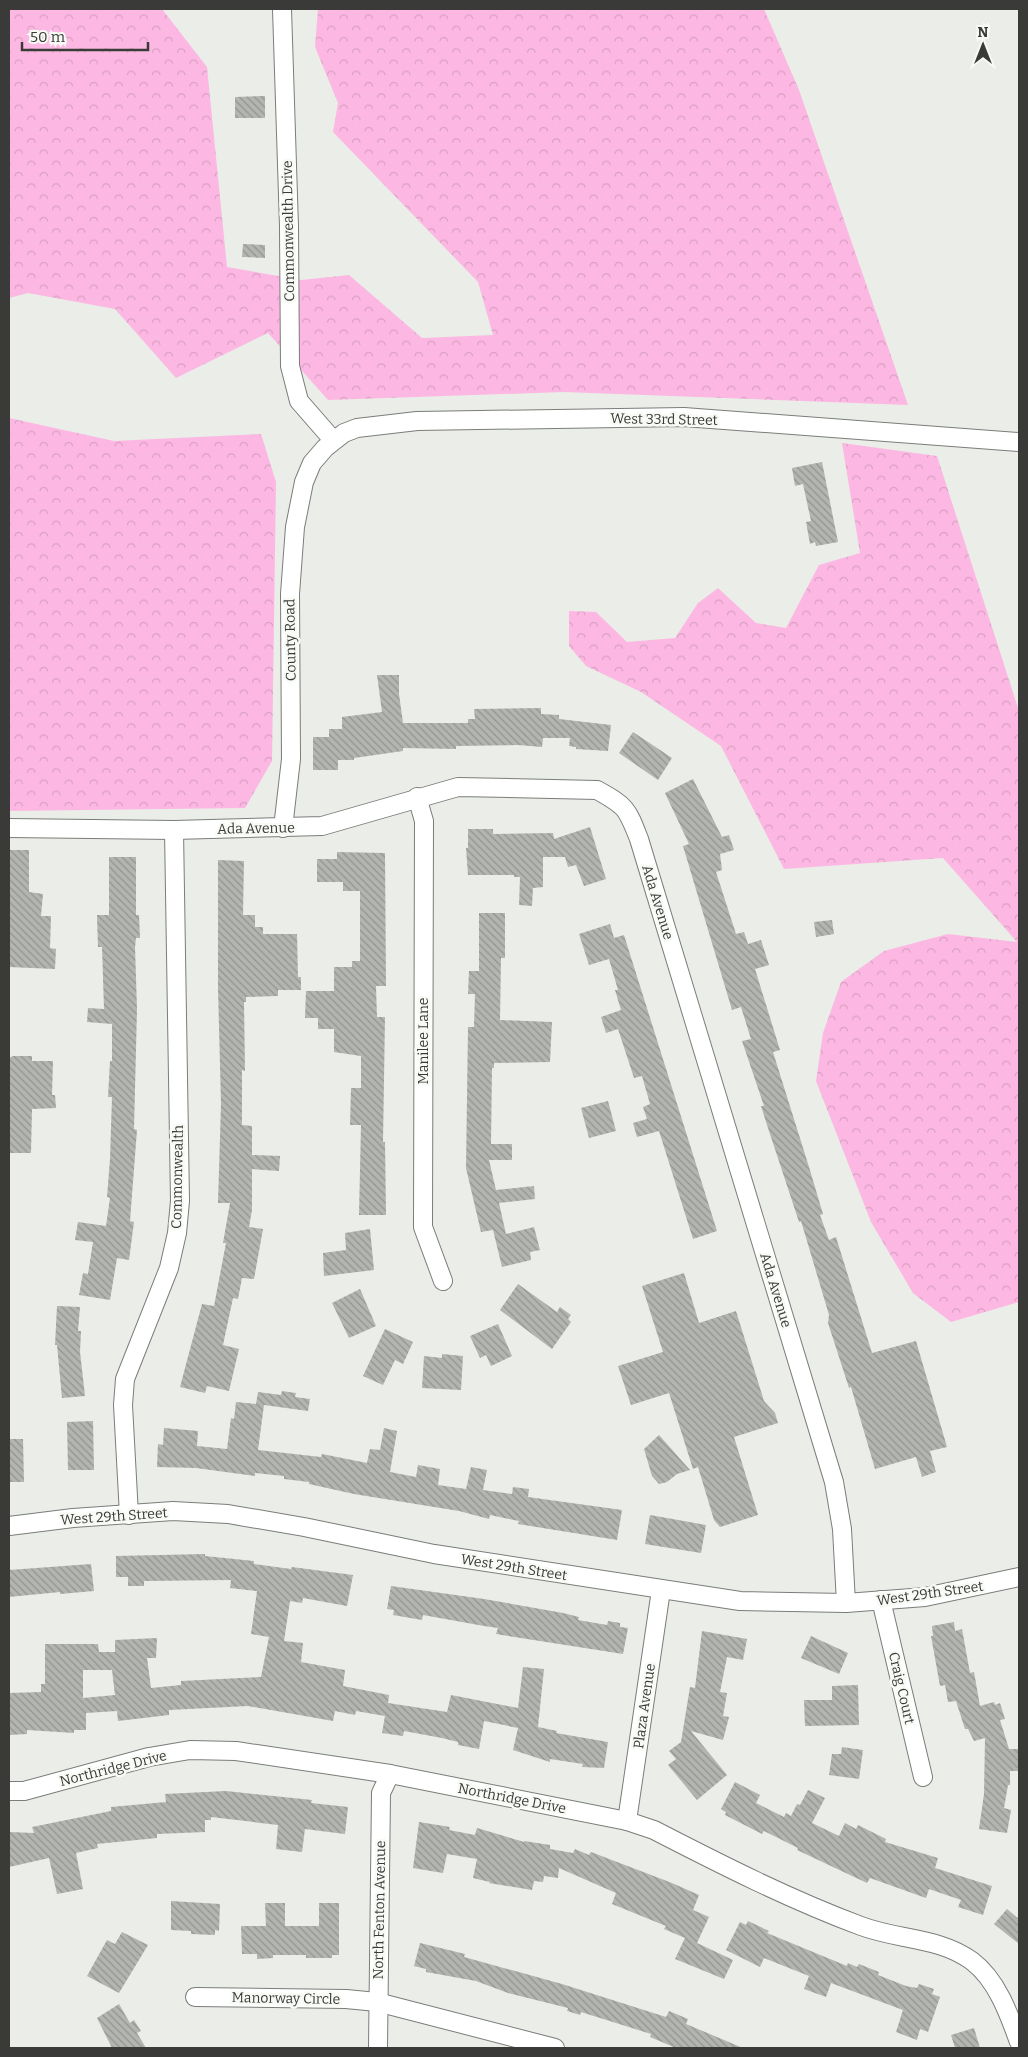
<svg xmlns="http://www.w3.org/2000/svg" width="1028" height="2057" font-family="Bitter,serif">
  <style>
    .forest { fill: url(#forest-crowns) }
    .building { fill: url(#building-back-hatch); fill-rule: evenodd }
    .lines { fill: none; stroke-linecap: round; stroke-linejoin: round }
    .street-casing { stroke: #7a7d79; stroke-width: 20 }
    .street { stroke: #fff; stroke-width: 18 }
    .labels { text-anchor: middle; stroke-width: 5; stroke-linejoin: round; paint-order: stroke }
    .street-label { font-size: 14px; fill: #3a3b39; stroke: #f7faf5 }
  </style>
  <defs>
    <pattern id="forest-crowns" width="20" height="18" patternUnits="userSpaceOnUse" patternTransform="scale(1.25)"><rect width="20" height="18" fill="#fcb8e2"/><path d="M2 6a3 3 0 1 1 6 0M12 15a3 3 0 1 1 6 0" fill="none" stroke="#d99fc3"/></pattern>
    <pattern id="building-back-hatch" width="6" height="6" patternUnits="userSpaceOnUse" patternTransform="scale(1.25)"><rect width="6" height="6" fill="#b2b5b0"/><path d="M-1 5l2 2M0 0l6 6M5-1l2 2" fill="none" stroke="#929490"/></pattern>
  </defs>
  <rect width="100%" height="100%" fill="#eaede8"/>
  <g class="forest">
    <polygon points="9,9 162,9 207,67 227,267 301,280 349,275 422,338 493,335 478,282 333,132 338,103 315,47 318,9 764,9 799,90 908,405 564,392 328,400 268,333 176,378 115,309 28,293 9,298"/>
    <polygon points="9,418 114,441 261,434 276,482 272,761 245,808 9,811"/>
    <polygon points="842,443 937,456 1019,711 1019,1302 951,1322 913,1293 871,1222 816,1081 823,1033 841,982 884,951 948,934 1017,942 943,858 784,869 721,746 641,692 586,666 569,646 569,611 596,612 627,642 675,638 698,603 718,588 756,623 786,628 819,565 860,553"/>
  </g>
  <g class="building">
    <polygon points="265,96 265,118 235,118 235,97"/>
    <polygon points="243,244 265,245 265,258 242,257"/>
    <polygon points="822,462 838,542 816,546 815,542 810,544 806,522 811,521 803,484 795,486 792,468"/>
    <polygon points="377,675 399,675 399,694 403,723 468,723 468,719 475,719 474,709 541,708 541,714 559,715 559,719 611,725 608,751 576,749 576,747 569,746 570,738 543,738 542,747 518,745 456,746 456,749 403,748 403,751 354,758 354,760 338,760 338,770 313,770 313,737 329,737 329,729 342,729 342,717 382,712"/>
    <polygon points="633,732 672,758 658,780 619,753"/>
    <polygon points="693,779 722,837 729,835 734,850 720,854 722,870 716,872 736,934 744,932 748,944 761,940 769,965 755,969 780,1050 773,1052 809,1167 823,1214 820,1215 829,1240 836,1237 872,1353 916,1341 947,1447 930,1451 936,1472 922,1477 916,1457 875,1469 851,1387 849,1388 828,1323 829,1315 801,1221 799,1222 768,1128 761,1106 764,1106 742,1041 751,1039 741,1007 732,1010 683,846 689,844 665,793"/>
    <polygon points="590,827 606,879 584,886 576,865 568,867 565,857 543,857 543,887 533,888 532,906 519,905 520,877 514,877 514,875 468,875 466,848 468,848 468,829 493,829 493,834 553,833 554,839"/>
    <polygon points="9,850 29,850 29,892 43,894 41,916 51,916 50,948 56,949 55,969 9,967"/>
    <polygon points="337,852 385,853 386,986 376,986 377,1017 385,1017 383,1142 385,1142 386,1215 359,1215 361,1125 350,1125 351,1088 361,1088 361,1056 334,1052 334,1029 318,1029 318,1018 305,1018 306,991 334,991 334,967 352,967 352,961 360,961 360,891 343,891 343,882 317,882 317,859 337,859"/>
    <polygon points="109,857 136,857 136,915 139,915 140,938 136,938 135,947 137,1009 134,1129 137,1130 130,1221 134,1222 129,1260 117,1258 110,1300 79,1295 83,1273 88,1274 93,1242 75,1240 78,1222 106,1226 110,1198 107,1197 110,1159 112,1097 108,1097 110,1061 112,1061 112,1024 87,1022 88,1008 104,1009 102,947 98,947 97,915 109,915"/>
    <polygon points="218,860 244,861 243,915 255,915 255,927 263,927 263,934 297,934 298,977 301,977 301,990 278,990 278,996 246,997 246,1002 244,1002 245,1071 242,1070 242,1125 252,1126 252,1155 280,1156 279,1171 252,1169 252,1210 249,1227 263,1229 254,1279 242,1278 238,1299 233,1298 223,1345 239,1349 229,1391 207,1386 205,1393 180,1387 202,1304 214,1306 226,1243 223,1243 230,1203 218,1203 221,1104 218,988"/>
    <polygon points="479,913 505,913 505,958 501,958 500,1020 552,1022 550,1062 494,1063 494,1068 492,1068 491,1144 512,1144 512,1160 489,1160 496,1190 534,1186 535,1199 499,1203 506,1234 534,1227 540,1250 530,1252 531,1260 502,1267 493,1230 481,1232 466,1168 468,1027 474,1027 475,994 468,994 469,971 479,971"/>
    <polygon points="832,920 834,934 816,937 814,922"/>
    <polygon points="610,924 614,938 624,935 717,1231 693,1239 659,1131 637,1137 633,1123 647,1119 643,1107 650,1104 642,1076 634,1078 618,1029 606,1033 601,1017 621,1010 615,990 618,990 609,959 589,965 579,934"/>
    <polygon points="13,1056 32,1056 32,1061 53,1061 52,1095 55,1095 56,1108 32,1109 31,1153 9,1153 9,1058"/>
    <polygon points="608,1101 616,1131 589,1138 581,1108"/>
    <polygon points="370,1229 374,1270 324,1276 323,1253 346,1250 345,1233"/>
    <polygon points="684,1273 699,1323 736,1311 764,1401 775,1413 778,1423 734,1437 758,1515 720,1527 714,1520 698,1467 693,1469 669,1393 631,1405 618,1366 663,1352 642,1286"/>
    <polygon points="518,1284 557,1312 560,1307 571,1315 568,1319 571,1322 552,1349 500,1310"/>
    <polygon points="360,1289 376,1326 349,1338 332,1303"/>
    <polygon points="57,1306 80,1307 78,1331 81,1331 80,1352 85,1396 62,1398 57,1345 55,1345"/>
    <polygon points="498,1324 512,1356 491,1366 486,1355 480,1358 470,1336"/>
    <polygon points="385,1329 413,1342 403,1364 395,1360 383,1385 363,1376"/>
    <polygon points="442,1354 463,1356 461,1390 422,1388 424,1356 442,1358"/>
    <polygon points="282,1391 296,1393 295,1397 310,1399 308,1411 264,1405 258,1450 321,1457 322,1454 367,1463 370,1449 380,1450 384,1428 397,1431 390,1472 416,1477 418,1465 440,1469 438,1485 466,1489 471,1467 487,1470 483,1490 512,1494 513,1487 529,1489 528,1497 622,1510 617,1540 518,1524 519,1521 490,1515 489,1519 459,1511 354,1494 309,1484 309,1482 284,1479 284,1476 255,1473 255,1476 196,1468 157,1467 158,1444 163,1445 164,1428 198,1431 197,1446 227,1449 231,1418 234,1419 236,1402 256,1404 258,1392 281,1395"/>
    <polygon points="93,1421 94,1470 68,1470 67,1422"/>
    <polygon points="659,1435 690,1470 677,1474 667,1482 659,1484 652,1476 644,1449"/>
    <polygon points="9,1439 23,1439 24,1482 9,1482"/>
    <polygon points="650,1515 706,1525 701,1553 645,1544"/>
    <path d="M205 1554V1556L254 1561V1564L291 1569 292 1567 353 1575 347 1606 303 1598 302 1603 290 1601 284 1641 303 1643 301 1662 345 1670 343 1686 389 1695 388 1703 447 1712 451 1695 518 1708 523 1667 544 1669 538 1727 557 1731 556 1733 608 1742 604 1768 582 1767 583 1764 550 1759V1762L513 1750 518 1728 484 1721 479 1749 458 1745V1742L442 1738 404 1731 403 1736 382 1733 385 1716 356 1711 355 1715 335 1711 333 1721 248 1706 169 1710V1715L118 1721 117 1711 86 1713V1730H74V1733L27 1730V1734L9 1735V1693L41 1692V1684H45V1644H98L99 1652H115V1640L157 1638 156 1658H147L151 1688 181 1685V1681L261 1677 269 1637 251 1634 257 1591 230 1588 231 1580 144 1581V1586H128V1577H116V1556ZM83 1670H112L115 1695 83 1698Z"/>
    <polygon points="91,1564 94,1591 60,1594 60,1592 9,1597 9,1570"/>
    <polygon points="391,1586 484,1599 563,1613 579,1617 578,1620 607,1625 608,1621 620,1623 620,1627 628,1628 623,1654 496,1634 498,1628 484,1626 423,1615 422,1620 393,1615 394,1610 387,1609"/>
    <polygon points="954,1622 955,1631 962,1629 970,1673 974,1672 980,1706 994,1702 995,1705 1000,1703 1005,1719 1000,1720 1009,1749 1018,1749 1018,1771 1010,1771 1010,1785 1008,1785 1004,1808 1011,1810 1007,1833 979,1829 984,1794 985,1738 974,1741 968,1729 965,1729 956,1701 948,1702 945,1685 940,1686 931,1636 933,1636 932,1626"/>
    <polygon points="702,1631 747,1639 743,1660 727,1657 720,1692 727,1693 723,1716 729,1717 723,1740 691,1731 727,1775 697,1800 668,1765 676,1759 669,1751 681,1742 690,1687 695,1688"/>
    <polygon points="811,1636 848,1653 839,1674 801,1658"/>
    <polygon points="858,1685 859,1725 805,1726 804,1700 832,1700 832,1686"/>
    <polygon points="842,1747 863,1750 859,1779 829,1775 832,1754 841,1754"/>
    <polygon points="735,1782 760,1795 756,1803 784,1817 786,1813 791,1816 797,1804 800,1805 808,1790 825,1798 812,1823 839,1836 845,1823 856,1829 858,1825 886,1839 885,1842 938,1858 935,1868 992,1886 983,1915 958,1907 961,1900 929,1889 926,1898 870,1878 867,1883 797,1850 798,1848 764,1831 762,1834 725,1815 726,1812 721,1809"/>
    <polygon points="226,1791 312,1800 311,1803 348,1807 345,1834 305,1829 302,1852 276,1849 278,1825 211,1817 211,1820 205,1820 205,1832 157,1834 157,1838 97,1844 98,1848 76,1853 83,1889 57,1894 49,1858 9,1867 9,1832 34,1833 32,1827 111,1811 111,1807 166,1802 165,1794"/>
    <polygon points="419,1822 450,1827 449,1830 475,1835 477,1828 524,1842 524,1841 550,1845 550,1849 573,1853 575,1849 589,1855 591,1852 672,1883 699,1895 693,1910 709,1917 697,1943 733,1960 724,1979 675,1959 685,1938 664,1929 666,1926 612,1904 616,1893 559,1868 558,1878 544,1876 543,1882 534,1881 532,1890 489,1883 490,1882 473,1878 477,1859 447,1854 443,1873 413,1868"/>
    <polygon points="171,1901 220,1904 219,1931 215,1930 215,1935 191,1934 191,1931 171,1930"/>
    <polygon points="265,1903 285,1903 285,1926 319,1926 319,1903 339,1903 339,1955 332,1955 332,1958 306,1958 306,1955 273,1955 273,1958 257,1959 257,1954 242,1954 241,1926 266,1926"/>
    <polygon points="1007,1909 1019,1919 1019,1944 994,1924"/>
    <polygon points="748,1921 769,1931 767,1933 847,1966 848,1963 857,1967 859,1964 879,1972 878,1975 906,1986 917,1988 919,1984 934,1989 932,1994 940,1997 928,2032 920,2029 917,2040 896,2032 903,2010 831,1983 826,1997 804,1989 809,1976 764,1958 760,1967 726,1950 740,1922 746,1925"/>
    <polygon points="122,1932 148,1945 119,1993 87,1976 107,1940 115,1944"/>
    <polygon points="420,1943 465,1954 464,1957 562,1984 666,2017 669,2011 688,2019 686,2024 743,2048 676,2048 650,2037 651,2034 581,2012 580,2015 567,2011 568,2008 508,1993 476,1981 426,1972 426,1969 414,1966"/>
    <polygon points="119,2004 130,2023 134,2020 141,2031 137,2033 146,2048 112,2048 97,2018"/>
    <polygon points="974,2028 980,2048 955,2048 951,2035"/>
  </g>
  <g class="lines">
    <defs>
      <g id="street">
        <polyline points="282,9 289,227 290,366 299,401 333,440"/>
        <polyline points="417,797 424,821 423,1227 443,1281"/>
        <path d="M9 828 174 830 322 826 458 787 597 790C626 806 627 808 639 839L834 1482 842 1529 846 1603"/>
        <polyline points="283,828 291,759 290,594 295,527 304,482 312,463 325,448 344,433 357,428 417,421 684,417 1019,442"/>
        <polyline points="129,1515 123,1405 125,1379 169,1268 177,1233 180,1201 174,830"/>
        <polyline points="9,1526 73,1518 173,1511 228,1514 304,1527 434,1554 740,1601 846,1603 925,1597 1019,1577"/>
        <polyline points="881,1600 923,1777"/>
        <path d="M9 1791H24L149 1757 190 1750 236 1751 390 1774 627 1821 654 1830C722 1865 789 1899 861 1926 898 1940 939 1937 972 1961 997 1980 1009 2014 1019 2042"/>
        <polyline points="627,1821 661,1590"/>
        <polyline points="195,1997 346,1999 377,2002 555,2048"/>
        <polyline points="378,2048 381,1793 390,1774"/>
      </g>
    </defs>
    <use href="#street" class="street-casing"/>
    <use href="#street" class="street"/>
  </g>
  <g class="labels">
    <g class="street-label">
      <text transform="translate(288 231) rotate(-91)" y="5">Commonwealth Drive</text>
      <text transform="translate(664 419) rotate(1)" y="5">West 33rd Street</text>
      <text transform="translate(290 640) rotate(-91)" y="5">County Road</text>
      <text transform="translate(256 828) rotate(-1)" y="5">Ada Avenue</text>
      <text transform="translate(658 902) rotate(73)" y="5">Ada Avenue</text>
      <text transform="translate(423 1041) rotate(-90)" y="5">Manilee Lane</text>
      <text transform="translate(177 1177) rotate(-89)" y="5">Commonwealth</text>
      <text transform="translate(776 1290) rotate(73)" y="5">Ada Avenue</text>
      <text transform="translate(114 1516) rotate(-4)" y="5">West 29th Street</text>
      <text transform="translate(514 1567) rotate(9)" y="5">West 29th Street</text>
      <text transform="translate(930 1593) rotate(-8)" y="5">West 29th Street</text>
      <text transform="translate(902 1688) rotate(77)" y="5">Craig Court</text>
      <text transform="translate(644 1706) rotate(-82)" y="5">Plaza Avenue</text>
      <text transform="translate(113 1768) rotate(-14)" y="5">Northridge Drive</text>
      <text transform="translate(512 1798) rotate(11)" y="5">Northridge Drive</text>
      <text transform="translate(379 1910) rotate(-89)" y="5">North Fenton Avenue</text>
      <text transform="translate(286 1998) rotate(1)" y="5">Manorway Circle</text>
    </g>
  </g>
  <rect width="1028" height="2057" fill="none" stroke="#3a3b39" stroke-width="20"/>
  <g transform="translate(983 45)" stroke="#f7faf5" stroke-width="4" paint-order="stroke">
  <path d="M0-4L9 19L0 12L-9 19Z" fill="#3a3b39"/>
  <text y="-8" font-size="14" font-weight="bold" text-anchor="middle" fill="#3a3b39">N</text>
  </g>
  <path d="M22 42v8h126v-8" fill="none" stroke="#3a3b39" stroke-width="2.5"/>
  <text x="30" y="42" font-size="15" fill="#3a3b39" stroke="#f7faf5" stroke-width="4" paint-order="stroke">50 m</text>
</svg>
